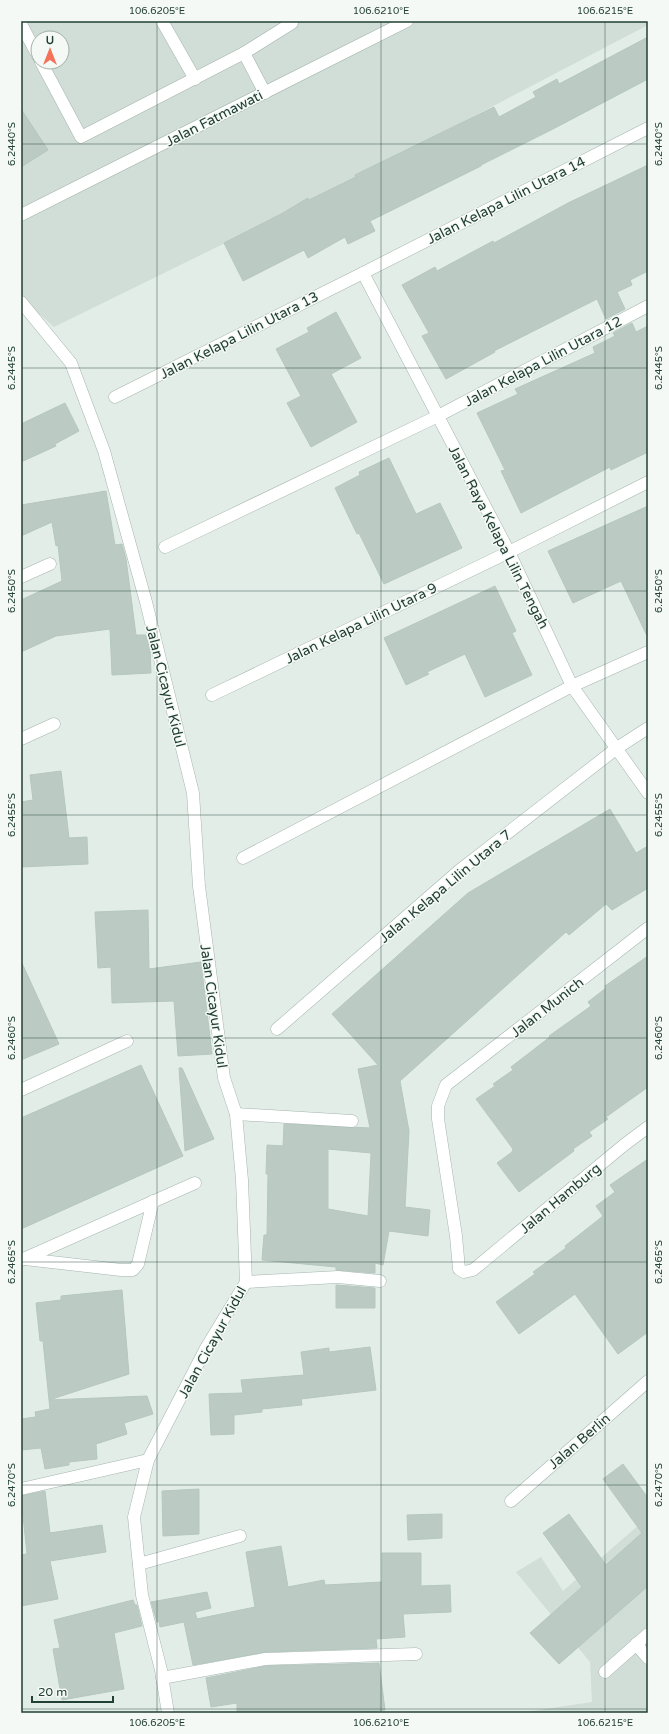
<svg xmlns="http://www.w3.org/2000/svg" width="669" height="1734" font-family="'Varela Round',sans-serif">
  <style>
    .built { fill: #d1ddd7; fill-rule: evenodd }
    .building { fill: #bbcbc3; stroke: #b5c7be; fill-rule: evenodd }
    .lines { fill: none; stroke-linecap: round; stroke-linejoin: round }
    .lane-casing { stroke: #a5b5af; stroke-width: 13 }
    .street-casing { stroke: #a5b5af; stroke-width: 13 }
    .lane { stroke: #fff; stroke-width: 12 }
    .street { stroke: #fff; stroke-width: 12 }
    .ticks { fill: none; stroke: #223f35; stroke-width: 1; stroke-opacity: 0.45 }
    .labels { text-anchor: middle; stroke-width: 3; stroke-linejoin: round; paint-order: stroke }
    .street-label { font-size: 14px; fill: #223f35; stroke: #f4f9f6 }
    .neatline { fill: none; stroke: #223f35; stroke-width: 1.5 }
    .ticks-label { font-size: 10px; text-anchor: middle; fill: #223f35 }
  </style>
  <rect width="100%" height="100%" fill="#e3ede8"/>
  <g class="built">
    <path d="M21 21H648V25L321 196 54 327 25 301 21 303ZM38 38H62V62H38Z"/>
    <polygon points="648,1517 648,1713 518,1713 592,1702 590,1662 516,1572 541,1557 563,1591"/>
  </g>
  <g class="building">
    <polygon points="648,37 648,79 553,129 481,165 481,166 370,221 375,231 348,244 345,237 308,258 304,250 243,281 224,243 283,213 308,198 309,200 356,177 355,175 494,107 499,117 536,97 533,92 557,79 559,84"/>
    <polygon points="21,109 48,150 21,167"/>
    <polygon points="648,165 648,271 630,280 632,285 617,292 625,309 606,319 597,299 494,351 495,352 446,379 422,336 429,333 402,285 435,267 437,271 493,241 494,243 568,203"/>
    <polygon points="336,312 361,358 331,374 357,422 311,447 287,403 301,396 276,349 309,332 307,328"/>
    <polygon points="632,323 636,332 648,326 648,452 611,470 610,467 521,513 501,471 505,470 477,413 518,394 515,389 595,353 593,347 615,336 613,333"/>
    <polygon points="65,403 79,431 55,444 56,446 21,462 21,424"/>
    <polygon points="389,458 416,514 440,503 462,548 384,584 359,533 357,534 335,488 360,475 359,472"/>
    <polygon points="106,491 115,545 122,544 126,559 136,635 146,635 150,649 151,673 112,675 110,629 56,636 21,652 21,600 62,581 58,545 56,546 52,522 21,536 21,505"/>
    <polygon points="648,506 648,638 621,581 573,603 548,551"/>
    <polygon points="495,586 516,631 512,633 532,675 485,697 465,654 427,672 429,674 406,685 384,638"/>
    <polygon points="61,771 69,838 87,837 88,864 21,867 21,802 33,800 30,775"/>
    <path d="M610 809 636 853 648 846V888L612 910 606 904 569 935 566 932 400 1081 409 1131 405 1207 430 1210 428 1236 389 1231 383 1265 375 1263V1273L336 1270V1267L262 1260 264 1235H267L268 1174H266L267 1145 283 1146 284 1124 370 1128 358 1069 378 1065 332 1014 468 893ZM328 1149 371 1153 368 1216 328 1209Z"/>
    <polygon points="148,910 149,969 201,962 212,1054 178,1056 174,1001 112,1003 111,967 98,968 95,912"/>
    <polygon points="648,956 648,1087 606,1117 608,1119 589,1132 592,1136 573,1149 574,1151 519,1192 497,1163 512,1152 513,1149 476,1099 495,1086 493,1084 513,1070 511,1067 550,1037 549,1036 591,1006 588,1002 606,988 605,986"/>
    <polygon points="21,961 59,1044 21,1060"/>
    <polygon points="141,1065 183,1156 21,1229 21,1118"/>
    <polygon points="179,1068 182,1068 214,1139 185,1151"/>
    <polygon points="648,1159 648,1332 618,1354 575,1294 519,1334 496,1302 535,1274 533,1272 566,1248 565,1246 603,1216 596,1206 615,1192 610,1185"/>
    <polygon points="336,1285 375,1288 375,1308 336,1308"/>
    <polygon points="122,1290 129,1374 49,1400 43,1341 40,1341 36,1303 61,1300 61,1296"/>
    <polygon points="370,1347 376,1390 301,1399 302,1405 262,1409 262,1412 234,1415 234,1434 211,1435 209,1394 243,1393 241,1380 304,1375 301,1352 329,1348 329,1352"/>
    <polygon points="147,1396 153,1414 124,1423 127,1434 96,1444 97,1459 69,1462 69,1465 45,1469 41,1448 21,1450 21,1419 36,1417 35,1412 50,1409 49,1400"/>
    <polygon points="623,1464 648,1498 648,1586 559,1664 530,1633 582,1587 543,1533 569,1514 606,1565 642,1533 603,1479"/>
    <polygon points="199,1489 199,1534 163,1536 162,1491"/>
    <polygon points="45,1491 50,1533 102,1525 106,1552 50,1561 58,1599 21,1606 21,1555 27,1554 21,1496"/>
    <polygon points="442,1514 442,1538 408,1540 407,1515"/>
    <polygon points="281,1546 288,1587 324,1580 325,1585 382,1582 382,1553 421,1553 421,1586 450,1585 451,1612 403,1614 405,1637 376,1639 377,1648 265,1652 193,1665 184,1622 160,1627 159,1621 157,1622 151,1602 207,1592 211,1608 195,1612 197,1619 255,1607 246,1552"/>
    <polygon points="133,1600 135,1605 137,1605 142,1626 114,1633 124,1689 62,1700 53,1649 60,1648 54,1620"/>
    <polygon points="379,1663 385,1710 360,1713 237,1713 237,1703 211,1707 206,1678 266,1666"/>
  </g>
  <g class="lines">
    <defs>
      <g id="lane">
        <polyline points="636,1644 648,1658"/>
        <polyline points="605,1672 648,1634"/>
      </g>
      <g id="street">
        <polyline points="162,21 195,79"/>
        <polyline points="21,24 38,56"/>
        <polyline points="244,53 265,93"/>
        <polyline points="41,62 81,137 244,53 292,23 292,21"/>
        <polyline points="21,215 407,21"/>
        <polyline points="363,273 509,552 572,686 648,793"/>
        <polyline points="21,302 71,363 104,451 146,602 193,793 199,886 224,1078 236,1114 242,1180 246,1282 206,1348 148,1460 134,1517 142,1595 161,1670 168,1713"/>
        <polyline points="115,397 363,273 648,128"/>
        <polyline points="165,547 438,416 648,306"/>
        <polyline points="21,577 50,564"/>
        <polyline points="212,695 509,552 648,482"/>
        <polyline points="21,739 54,724"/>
        <polyline points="243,858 572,686 648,652"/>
        <polyline points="648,928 446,1085 438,1106 438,1119 456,1236 459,1269 464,1272 473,1270 624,1145 648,1127"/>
        <polyline points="277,1029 460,870 617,748 648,728"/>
        <polyline points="21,1090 127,1041"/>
        <polyline points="236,1114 352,1121"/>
        <polyline points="25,1259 121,1270 133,1270 138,1264 153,1201"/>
        <polyline points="21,1260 195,1183"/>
        <polyline points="246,1282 338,1277 380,1281"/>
        <polyline points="21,1489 148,1460"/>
        <polyline points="511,1501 648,1381"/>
        <polyline points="139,1564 240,1536"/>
        <polyline points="162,1678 265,1659 416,1654"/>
      </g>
    </defs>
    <use href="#lane" class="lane-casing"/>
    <use href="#street" class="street-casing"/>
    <use href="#lane" class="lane"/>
    <use href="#street" class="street"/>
  </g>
  <path class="ticks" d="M157 21V1713M381 21V1713M605 21V1713M21 144H648M21 368H648M21 591H648M21 815H648M21 1038H648M21 1262H648M21 1485H648M21 1709H648"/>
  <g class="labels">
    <g class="street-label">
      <text transform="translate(214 118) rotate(-27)" y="5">Jalan Fatmawati</text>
      <text transform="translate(506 200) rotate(-27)" y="5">Jalan Kelapa Lilin Utara 14</text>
      <text transform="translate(239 335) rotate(-27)" y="5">Jalan Kelapa Lilin Utara 13</text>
      <text transform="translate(543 361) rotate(-28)" y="5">Jalan Kelapa Lilin Utara 12</text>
      <text transform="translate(499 537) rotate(63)" y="5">Jalan Raya Kelapa Lilin Tengah</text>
      <text transform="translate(361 623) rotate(-26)" y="5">Jalan Kelapa Lilin Utara 9</text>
      <text transform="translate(166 686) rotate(76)" y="5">Jalan Cicayur Kidul</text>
      <text transform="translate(445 886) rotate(-40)" y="5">Jalan Kelapa Lilin Utara 7</text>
      <text transform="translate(214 1006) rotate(82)" y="5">Jalan Cicayur Kidul</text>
      <text transform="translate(547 1007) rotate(-38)" y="5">Jalan Munich</text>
      <text transform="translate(560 1198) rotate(-40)" y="5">Jalan Hamburg</text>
      <text transform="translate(212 1342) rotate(-61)" y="5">Jalan Cicayur Kidul</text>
      <text transform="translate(579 1441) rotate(-41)" y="5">Jalan Berlin</text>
    </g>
  </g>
  <rect width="669" height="1734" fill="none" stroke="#f4f9f6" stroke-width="44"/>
  <g transform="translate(50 50)"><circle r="19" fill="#f4f9f6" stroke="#a0afa9"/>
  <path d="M0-3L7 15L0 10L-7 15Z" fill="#f57159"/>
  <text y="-6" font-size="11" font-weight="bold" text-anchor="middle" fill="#223f35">U</text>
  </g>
  <path d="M32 1696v6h81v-6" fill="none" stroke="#223f35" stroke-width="2"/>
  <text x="38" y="1696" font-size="12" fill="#223f35" stroke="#f4f9f6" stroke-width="3" paint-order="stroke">20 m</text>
  <rect x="22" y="22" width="625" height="1690" class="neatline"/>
  <g class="ticks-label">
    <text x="157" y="14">106.6205°E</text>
    <text x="381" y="14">106.6210°E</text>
    <text x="605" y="14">106.6215°E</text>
    <text transform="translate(11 144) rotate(-90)" y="4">6.2440°S</text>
    <text transform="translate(658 144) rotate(-90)" y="4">6.2440°S</text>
    <text transform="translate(11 368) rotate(-90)" y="4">6.2445°S</text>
    <text transform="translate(658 368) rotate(-90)" y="4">6.2445°S</text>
    <text transform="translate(11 591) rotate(-90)" y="4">6.2450°S</text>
    <text transform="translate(658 591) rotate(-90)" y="4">6.2450°S</text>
    <text transform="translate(11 815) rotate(-90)" y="4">6.2455°S</text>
    <text transform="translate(658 815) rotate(-90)" y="4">6.2455°S</text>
    <text transform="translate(11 1038) rotate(-90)" y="4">6.2460°S</text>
    <text transform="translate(658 1038) rotate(-90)" y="4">6.2460°S</text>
    <text transform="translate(11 1262) rotate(-90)" y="4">6.2465°S</text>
    <text transform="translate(658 1262) rotate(-90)" y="4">6.2465°S</text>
    <text transform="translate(11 1485) rotate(-90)" y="4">6.2470°S</text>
    <text transform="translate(658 1485) rotate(-90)" y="4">6.2470°S</text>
    <text x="157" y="1726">106.6205°E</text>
    <text x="381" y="1726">106.6210°E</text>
    <text x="605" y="1726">106.6215°E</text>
  </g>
</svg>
